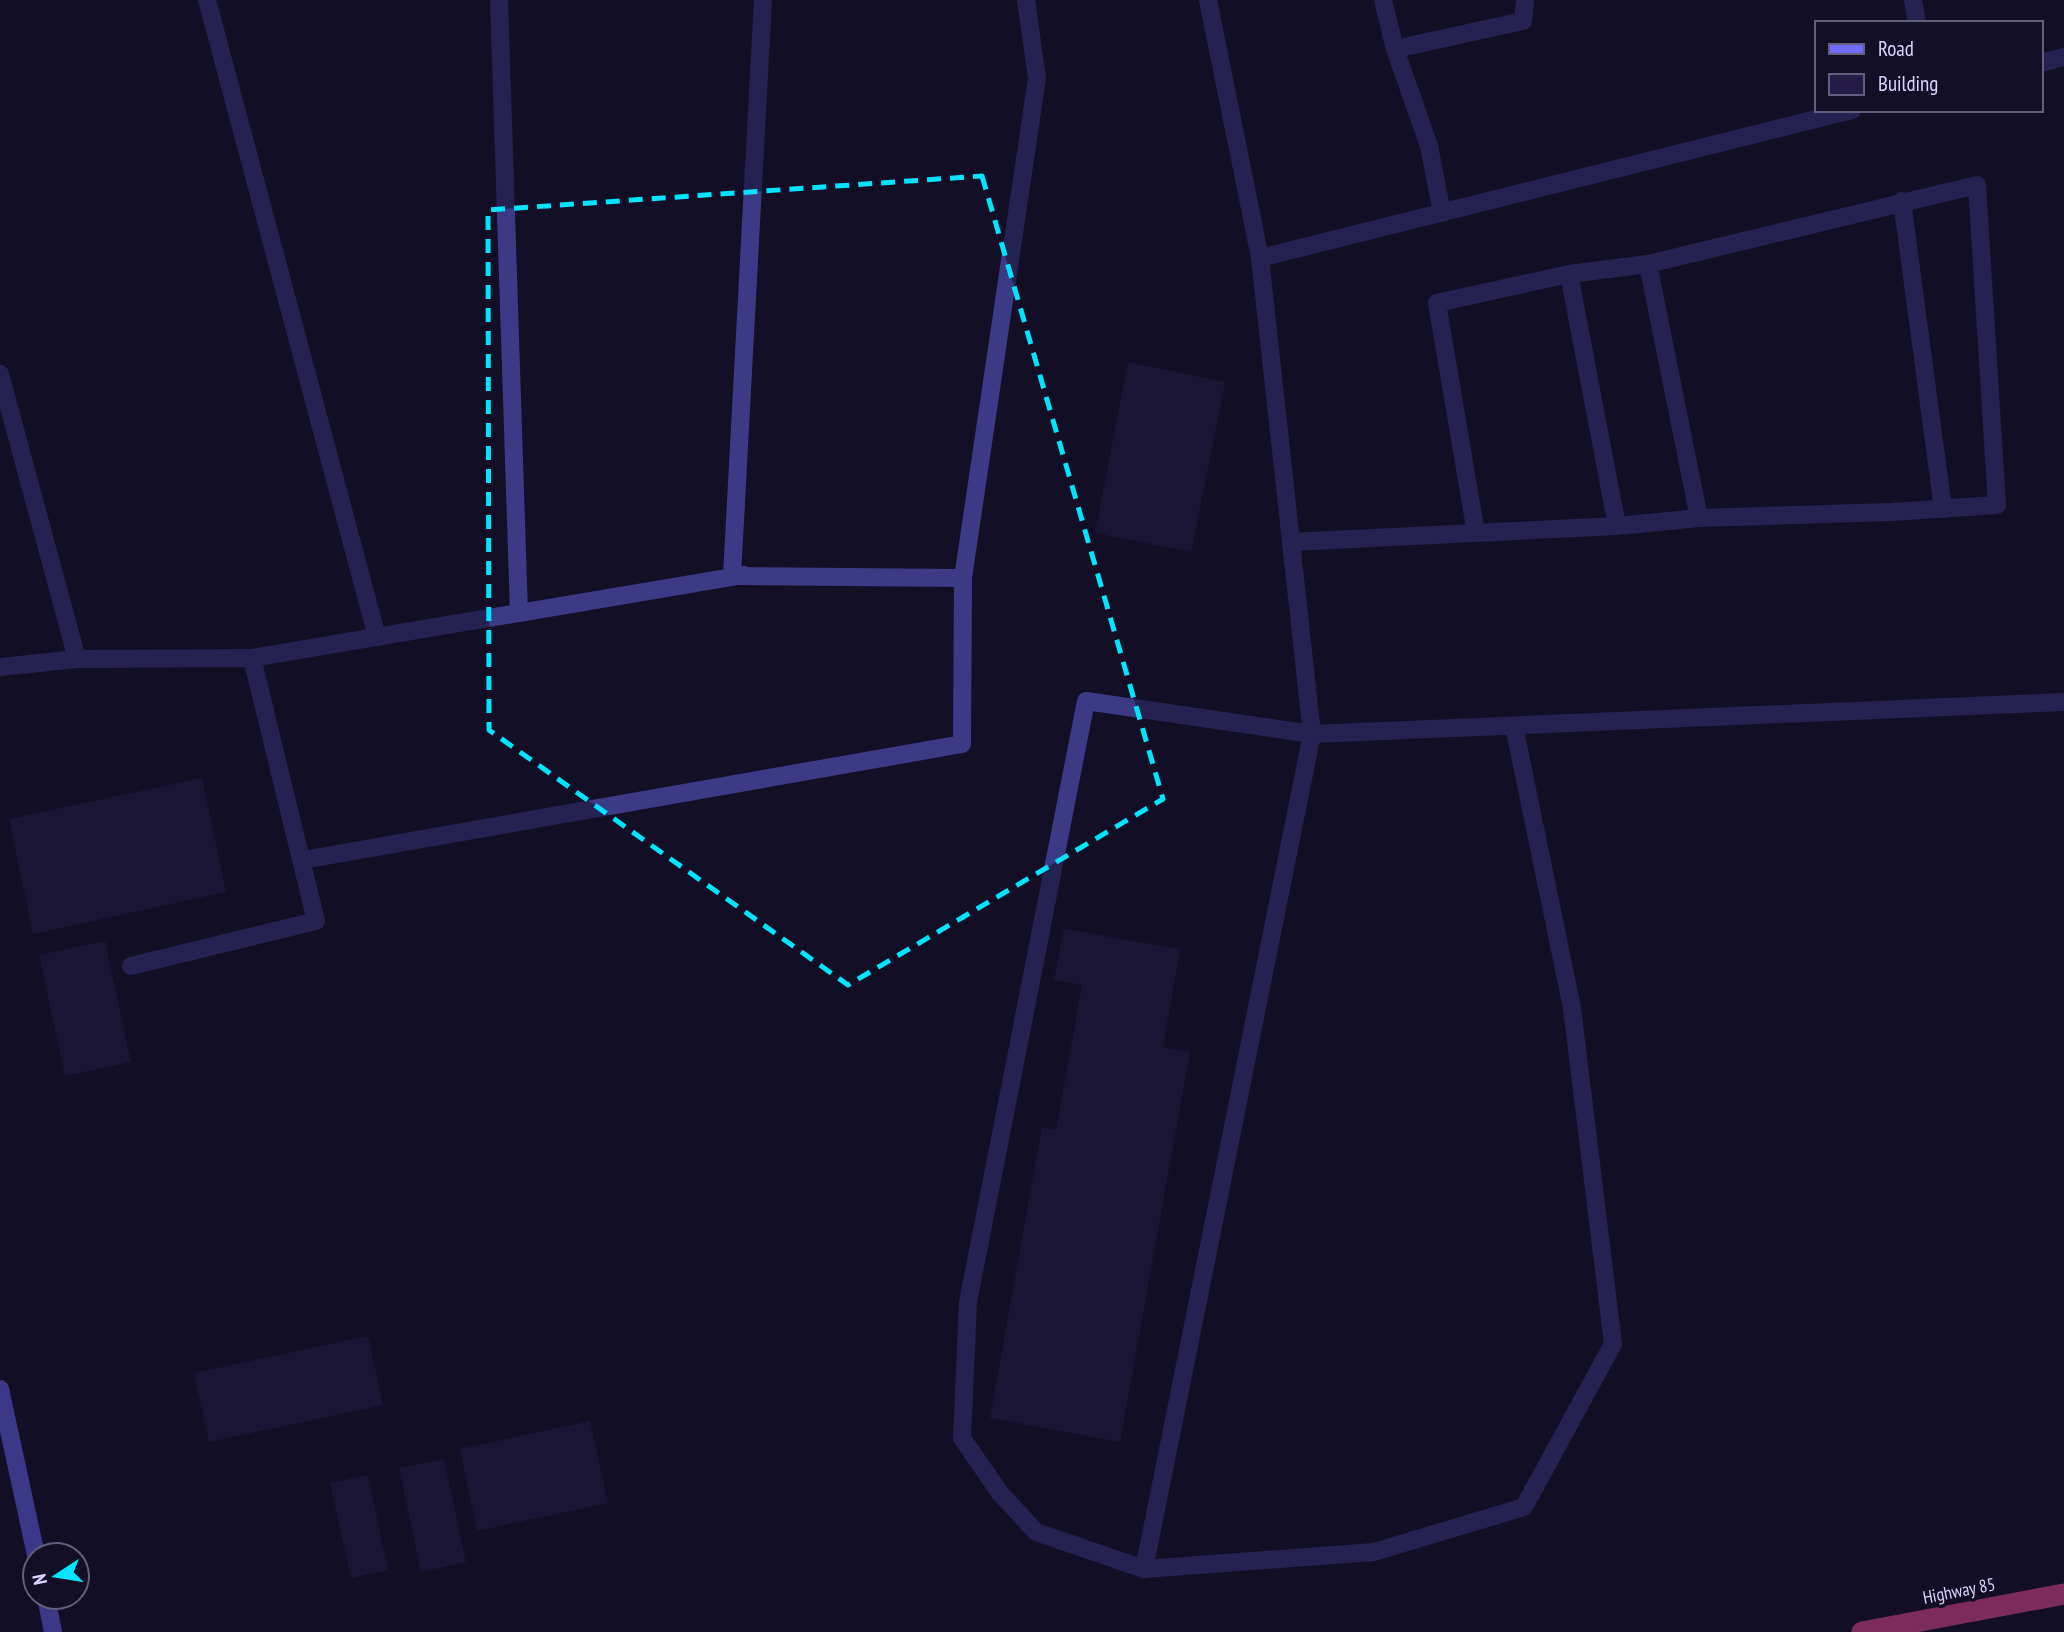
<svg xmlns="http://www.w3.org/2000/svg" width="2064" height="1632" font-family="'PT Sans Narrow',sans-serif">
  <style>
    .building { fill: #241b47 }
    .lines { fill: none; stroke-linecap: round; stroke-linejoin: round }
    .lane { stroke: #3d3a85; stroke-width: 18 }
    .secondary { stroke: #6f6bff; stroke-width: 18 }
    .highway { stroke: #ff4fa3; stroke-width: 21 }
    .marked { fill: none; stroke: #00e5ff; stroke-width: 5; stroke-dasharray: 14 9; stroke-linejoin: round }
    .labels { text-anchor: middle; stroke-width: 7; stroke-linejoin: round; paint-order: stroke }
    .street-label { font-size: 18px; fill: #d9d4ff; stroke: #130f26 }
  </style>
  <rect width="100%" height="100%" fill="#130f26"/>
  <g class="building">
    <polygon points="1128,362 1225,382 1191,552 1095,533"/>
    <polygon points="202,778 226,892 33,934 9,819"/>
    <polygon points="1064,929 1180,949 1163,1047 1190,1052 1120,1442 990,1418 1042,1127 1056,1130 1082,985 1054,980"/>
    <polygon points="105,941 131,1062 65,1076 39,955"/>
    <polygon points="368,1336 383,1405 209,1442 194,1373"/>
    <polygon points="590,1421 608,1503 477,1531 460,1449"/>
    <polygon points="444,1459 466,1562 421,1572 399,1468"/>
    <polygon points="368,1475 388,1570 351,1578 330,1483"/>
  </g>
  <g class="lines">
    <g class="lane">
      <polyline points="207,0 377,637"/>
      <polyline points="499,0 519,613"/>
      <polyline points="763,0 732,576 963,578"/>
      <polyline points="1208,0 1260,258 1312,734 1144,1569 1036,1532 1000,1493 962,1438 968,1302 1086,701 1312,734 2064,702"/>
      <polyline points="1383,0 1395,49 1429,146 1442,213"/>
      <polyline points="1913,0 1917,23"/>
      <polyline points="1395,49 1523,21 1525,0"/>
      <polyline points="2041,63 2064,57"/>
      <polyline points="1902,201 1943,509"/>
      <polyline points="1260,258 1852,110"/>
      <polyline points="1648,264 1699,518"/>
      <polyline points="1569,274 1617,526"/>
      <polyline points="0,374 77,659"/>
      <polyline points="1291,542 1617,526 1699,518 1891,512 1997,505 1977,185 1648,264 1569,274 1437,303 1476,533"/>
      <polyline points="252,658 744,575"/>
      <polyline points="0,667 77,659 252,658 316,921 131,966"/>
      <polyline points="303,860 962,744 963,578 1037,78 1026,0"/>
      <polyline points="1144,1569 1374,1552 1524,1507 1613,1344 1572,1008 1514,726"/>
    </g>
    <g class="secondary">
      <polyline points="0,1389 36,1555"/>
      <polyline points="46,1597 53,1632"/>
    </g>
    <polyline class="highway" points="1862,1632 2064,1594"/>
  </g>
  <path d="M0 0H2064V1632H0ZM982 176 1163 799 848 985 489 730 488 210Z" fill="#130f26" fill-opacity=".55" fill-rule="evenodd"/>
  <path class="marked" d="M982 176 1163 799 848 985 489 730 488 210Z"/>
  <g class="labels">
    <g class="street-label">
      <text transform="translate(1959 1591) rotate(-11)" y="6">Highway 85</text>
    </g>
  </g>
  <rect x="1815" y="21" width="228" height="91" fill="#130f26" stroke="#625e7d" stroke-width="2"/>
  <rect x="1829" y="44" width="35" height="10" fill="#6f6bff" stroke="#625e7d" stroke-width="2"/>
  <text x="1878" y="56" font-size="21" fill="#d9d4ff">Road</text>
  <rect x="1829" y="74" width="35" height="21" fill="#241b47" stroke="#625e7d" stroke-width="2"/>
  <text x="1878" y="91" font-size="21" fill="#d9d4ff">Building</text>
  <g transform="translate(56 1576) rotate(258)"><circle r="33" fill="#130f26" stroke="#625e7d" stroke-width="2"/>
  <path d="M0-5L12 26L0 18L-12 26Z" fill="#00e5ff"/>
  <text y="-10" font-size="19" font-weight="bold" text-anchor="middle" fill="#d9d4ff">N</text>
  </g>
</svg>
